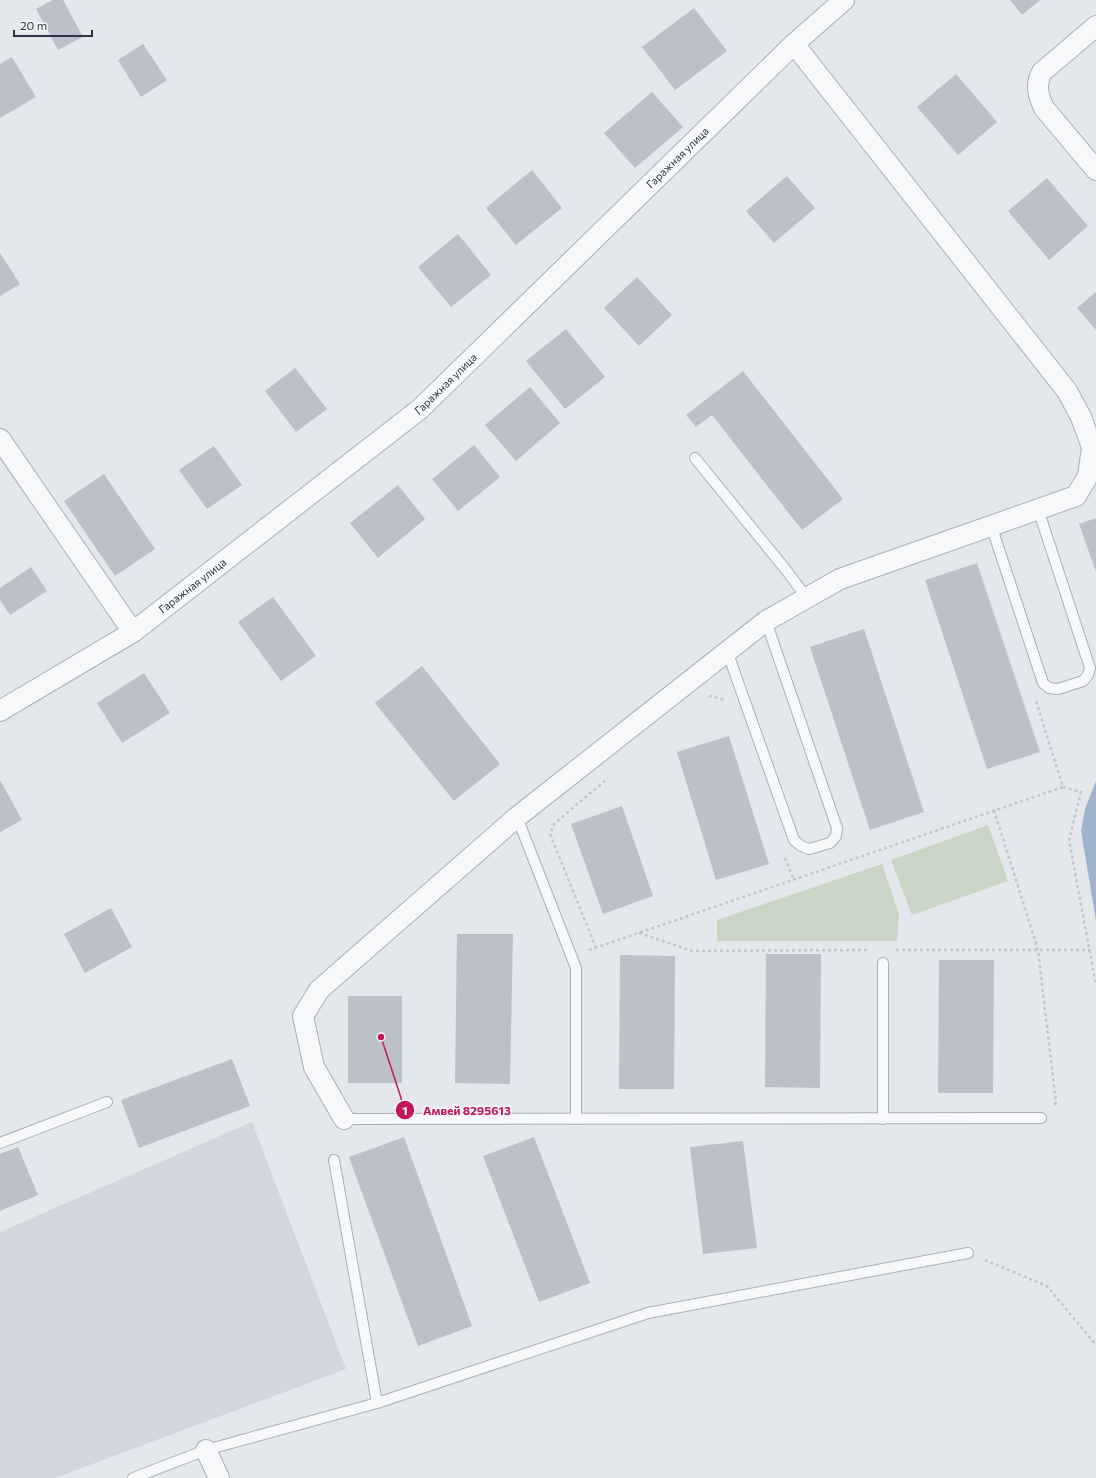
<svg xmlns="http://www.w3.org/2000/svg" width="1096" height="1478" font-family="Commissioner,sans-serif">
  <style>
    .built { fill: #d2d6de }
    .green { fill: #c9d6c5 }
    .water { fill: #9fb4cc }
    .building { fill: #bbc0ca }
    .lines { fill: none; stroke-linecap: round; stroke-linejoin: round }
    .service-casing { stroke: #a9aeb7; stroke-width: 12 }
    .minor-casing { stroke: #a9aeb7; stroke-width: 22 }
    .path { stroke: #c2c5cb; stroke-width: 2.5; stroke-dasharray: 3 3; stroke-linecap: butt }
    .service { stroke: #f7f8fa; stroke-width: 10 }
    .minor { stroke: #f7f8fa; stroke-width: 20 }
    .labels { text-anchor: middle; stroke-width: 3.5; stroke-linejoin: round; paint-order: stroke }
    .street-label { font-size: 11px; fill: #2b3445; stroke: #f4f6f9 }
    .leader { fill: none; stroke: #c2185b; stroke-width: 1.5 }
    .callout-dot { fill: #c2185b; stroke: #f4f6f9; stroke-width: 1.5 }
    .mark-label { font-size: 12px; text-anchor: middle; font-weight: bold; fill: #fff }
    .callout-label { font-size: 12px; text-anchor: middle; font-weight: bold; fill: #c2185b; stroke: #f4f6f9; stroke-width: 3.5; stroke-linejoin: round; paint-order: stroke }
  </style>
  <rect width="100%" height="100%" fill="#e4e7ec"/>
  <polygon class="built" points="252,1122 346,1369 55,1478 0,1478 0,1232"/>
  <g class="green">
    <polygon points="988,825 1008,881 912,915 891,860"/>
    <polygon points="882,864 899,914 897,941 717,941 717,920"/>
  </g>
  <polygon class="water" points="1096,781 1096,921 1081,831 1085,809"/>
  <g class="building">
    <polygon points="53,0 63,0 83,37 58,50 36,9"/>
    <polygon points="1010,0 1040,0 1022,15"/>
    <polygon points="694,8 727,51 675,90 642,47"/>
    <polygon points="143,44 167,80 141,97 118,60"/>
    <polygon points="12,57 36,97 0,118 0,64"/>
    <polygon points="956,74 997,122 958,155 917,107"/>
    <polygon points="652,92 683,127 635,168 604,133"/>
    <polygon points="532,170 562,208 516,245 486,208"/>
    <polygon points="787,176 815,208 774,243 746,211"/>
    <polygon points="1047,178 1088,226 1049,260 1008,211"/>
    <polygon points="458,234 491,275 451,307 418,267"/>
    <polygon points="0,253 20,284 0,296"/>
    <polygon points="637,277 672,315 639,346 604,308"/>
    <polygon points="1096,292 1096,330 1077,308"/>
    <polygon points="566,329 605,377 565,409 526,361"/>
    <polygon points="295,368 327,409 296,432 265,391"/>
    <polygon points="743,371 843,499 802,530 712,415 696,427 686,415"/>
    <polygon points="530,387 560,423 516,461 485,425"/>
    <polygon points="474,445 500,477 458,511 432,479"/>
    <polygon points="214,446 242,485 207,509 179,470"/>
    <polygon points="104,474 155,549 115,576 64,501"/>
    <polygon points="398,485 425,519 378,558 350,523"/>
    <polygon points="1096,518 1096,572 1079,524"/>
    <polygon points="977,563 1040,752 987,769 925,580"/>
    <polygon points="31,567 47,591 10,615 0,600 0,588"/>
    <polygon points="273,597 316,656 281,681 238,622"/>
    <polygon points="864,629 924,812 870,830 810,647"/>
    <polygon points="422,666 500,764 454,801 375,703"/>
    <polygon points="144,673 170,713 122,743 97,703"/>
    <polygon points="729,736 769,864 716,880 677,752"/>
    <polygon points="0,780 22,820 0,832"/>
    <polygon points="622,806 653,896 603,914 571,824"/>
    <polygon points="111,908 132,947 85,973 64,934"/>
    <polygon points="457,934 513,934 510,1084 455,1083"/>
    <polygon points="766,954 821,954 820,1088 765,1087"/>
    <polygon points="620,955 675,956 674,1089 619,1089"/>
    <polygon points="939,960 994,960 993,1093 938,1093"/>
    <rect x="348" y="996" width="54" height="87"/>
    <polygon points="232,1059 250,1106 139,1148 121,1100"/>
    <polygon points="404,1137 472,1326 418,1346 349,1157"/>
    <polygon points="534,1137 590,1283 539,1302 483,1156"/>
    <polygon points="743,1141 757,1248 703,1254 690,1147"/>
    <polygon points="18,1147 38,1195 0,1211 0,1154"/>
  </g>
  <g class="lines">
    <defs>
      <g id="service">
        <polyline points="695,458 786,570 807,598"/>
        <polyline points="991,525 1043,683 1049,688 1058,689 1083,681 1088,675 1090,668 1038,509"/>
        <polyline points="727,651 794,840 801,846 809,849 830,843 836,836 837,828 766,621"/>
        <polyline points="517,817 576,968 576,1119"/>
        <polyline points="883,963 883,1119"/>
        <polyline points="344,1119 1041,1118"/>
        <polyline points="0,1143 107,1102"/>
        <polyline points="334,1160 377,1403"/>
        <polyline points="133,1478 206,1450 377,1403 648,1313 968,1253"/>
      </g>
      <g id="minor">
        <path d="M1096 26 1042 72C1035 85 1038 95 1044 108L1096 170"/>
        <polyline points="0,439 133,632"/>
        <path id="s1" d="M0 711 133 632 420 409 794 44 844 0"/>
        <polyline points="344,1119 314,1067 303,1016 319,990 517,817 766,621 840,579 1076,496 1088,476 1092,447 1081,417 1067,391 794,44"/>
        <polyline points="206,1450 219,1478"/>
      </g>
    </defs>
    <use href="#service" class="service-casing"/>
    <use href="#minor" class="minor-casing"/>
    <g class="path">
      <polyline points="709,697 711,696 725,700"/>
      <polyline points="1063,787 1081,792 1069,840 1096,985"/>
      <polyline points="994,810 1038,950 1056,1103 1054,1105"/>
      <polyline points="785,858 794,880"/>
      <polyline points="639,933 692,951 869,950"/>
      <polyline points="596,948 550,834 554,824 608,778"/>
      <polyline points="589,950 1063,787 1036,701"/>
      <polyline points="896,950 1090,950"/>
      <polyline points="985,1260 1047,1286 1096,1345"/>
    </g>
    <use href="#service" class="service"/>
    <use href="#minor" class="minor"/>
  </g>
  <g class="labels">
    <g class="street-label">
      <text dy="4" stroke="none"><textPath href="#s1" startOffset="878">Гаражная улица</textPath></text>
      <text dy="4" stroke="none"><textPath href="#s1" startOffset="554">Гаражная улица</textPath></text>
      <text dy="4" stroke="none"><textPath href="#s1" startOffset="230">Гаражная улица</textPath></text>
    </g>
  </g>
  <path class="leader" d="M381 1037L405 1110"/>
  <g class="callout-dot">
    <circle cx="381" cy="1037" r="4"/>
    <circle cx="405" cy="1110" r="10"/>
  </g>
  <g class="mark-label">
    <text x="405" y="1115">1</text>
  </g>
  <g class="callout-label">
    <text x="467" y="1115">Амвей 8295613</text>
  </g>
  <path d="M14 30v6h78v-6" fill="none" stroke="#2b3445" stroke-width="2"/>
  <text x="20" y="30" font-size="12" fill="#2b3445" stroke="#f4f6f9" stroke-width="3" paint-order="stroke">20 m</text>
</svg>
